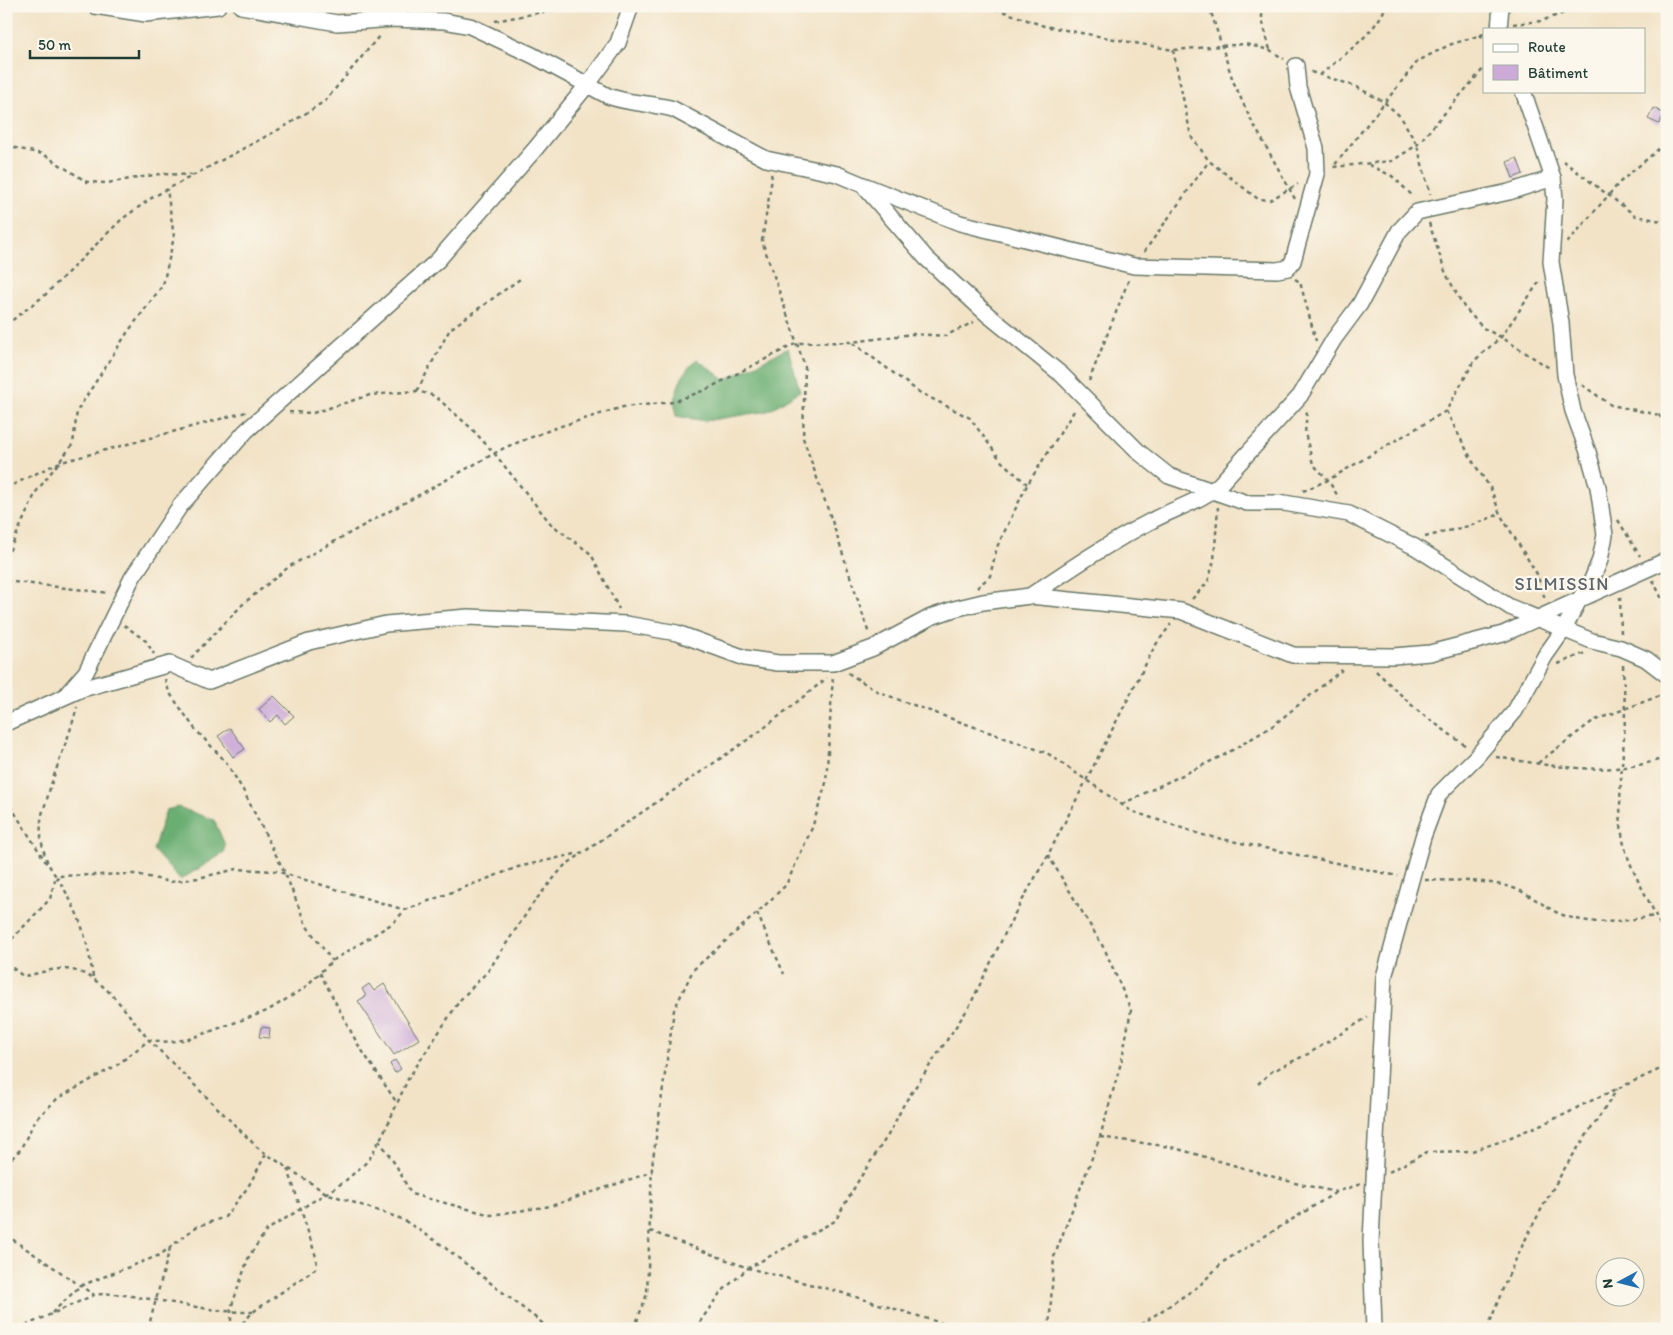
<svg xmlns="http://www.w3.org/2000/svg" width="1673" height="1335" font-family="Itim,sans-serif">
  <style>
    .forest { fill: #6bae72; stroke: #457653 }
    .building { fill: #ccabd8 }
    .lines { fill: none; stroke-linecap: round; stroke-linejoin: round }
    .minor-casing { stroke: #697767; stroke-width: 18 }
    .path { stroke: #697767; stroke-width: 2.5; stroke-dasharray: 4 4; stroke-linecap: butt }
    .minor { stroke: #fff; stroke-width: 15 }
    .labels { text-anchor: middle; stroke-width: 4.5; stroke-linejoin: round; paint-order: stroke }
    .quarter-label { font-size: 18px; letter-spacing: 1px; fill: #5c646d; stroke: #fbf7ec }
  </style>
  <rect width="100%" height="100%" fill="#fbf7ec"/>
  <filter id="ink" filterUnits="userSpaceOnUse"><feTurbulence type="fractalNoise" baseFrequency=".02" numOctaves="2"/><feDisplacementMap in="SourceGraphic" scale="10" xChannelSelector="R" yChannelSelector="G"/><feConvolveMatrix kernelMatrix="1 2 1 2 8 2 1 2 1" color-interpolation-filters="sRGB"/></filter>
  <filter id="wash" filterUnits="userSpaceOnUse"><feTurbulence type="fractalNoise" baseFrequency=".0096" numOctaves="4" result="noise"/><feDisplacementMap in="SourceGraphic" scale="20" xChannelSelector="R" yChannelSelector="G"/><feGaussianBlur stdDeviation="1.12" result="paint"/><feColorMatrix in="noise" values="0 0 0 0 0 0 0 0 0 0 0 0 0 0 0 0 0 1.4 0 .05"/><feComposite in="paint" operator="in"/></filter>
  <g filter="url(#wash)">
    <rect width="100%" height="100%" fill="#f2e3c7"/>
    <g class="forest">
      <path d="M788 348 800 391 768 411 705 421 676 416C671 396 681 373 697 359L725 380Z"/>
      <polygon points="178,807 214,820 225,845 224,853 180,880 153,850 166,810"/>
    </g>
    <g id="blocks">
      <g class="building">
        <polygon points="1654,108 1664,114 1659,124 1648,119"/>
        <polygon points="1517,158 1523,174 1513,178 1507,162"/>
        <polygon points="274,696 294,716 285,724 278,715 270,722 259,709"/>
        <polygon points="230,728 245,749 233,757 218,736"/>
        <polygon points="369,984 374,991 384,984 419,1039 394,1055 358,1001 366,996 362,989"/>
        <polygon points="261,1027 270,1028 269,1038 259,1037"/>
        <polygon points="395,1060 401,1069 395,1073 390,1064"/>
      </g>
    </g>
  </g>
  <g filter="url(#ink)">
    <use href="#blocks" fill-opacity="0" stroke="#697767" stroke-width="1"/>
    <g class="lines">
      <defs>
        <g id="minor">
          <polyline points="95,6 146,14 218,6"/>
          <path d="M241 6 337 23 394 19 444 21 470 26 532 55 608 96C629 104 652 103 673 109L766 159 837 174 863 185 926 258 988 315 1062 375 1140 453 1169 476 1247 503H1284L1349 514 1415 547 1510 607 1592 641 1621 648 1646 659 1667 675"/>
          <polyline points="1499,29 1501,6"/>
          <polyline points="866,186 960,223 1134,266 1277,270 1288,268 1293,261 1317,174 1316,148 1298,87 1296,66"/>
          <path d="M1030 596C1070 569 1110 542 1153 520 1175 508 1202 501 1220 484L1300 396 1334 339 1360 304 1399 231 1417 212 1509 192 1553 178"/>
          <polyline points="67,694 86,672 132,578 180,506 246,431 438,260 536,148 588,84 618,43 631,6"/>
          <polyline points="6,723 82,689 170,664 209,681 309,642 386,624 468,617 626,624 677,633 745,658 778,663 833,663 873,648 931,617 954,609 983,602 1030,596 1181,611 1293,655 1394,656 1430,653 1503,634 1667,560"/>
          <polyline points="1374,1329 1371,1241 1384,977 1423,837 1439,794 1476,757 1515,711 1545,656 1564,629 1579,600 1591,582 1600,560 1605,535 1598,487 1588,452 1573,411 1565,375 1561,323 1551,262 1555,199 1553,178 1523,91"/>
        </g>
      </defs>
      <use href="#minor" class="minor-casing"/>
      <g class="path">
        <polyline points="988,6 1044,26 1173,50 1245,44 1270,50 1284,59"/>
        <polyline points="1209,6 1233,81 1249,116 1295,199"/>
        <polyline points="1262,6 1262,19 1270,50"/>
        <polyline points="1562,6 1569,11"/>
        <polyline points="495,21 575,6"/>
        <polyline points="1513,24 1541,21 1584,6"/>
        <polyline points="1484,34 1449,45 1418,61 1333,167 1392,161 1417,145 1484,68"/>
        <polyline points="1480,35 1484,40"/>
        <polyline points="1173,50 1191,136 1209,161 1258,199 1270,200 1298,184"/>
        <polyline points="1311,72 1355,86 1384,102 1401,117 1417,145 1430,194"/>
        <path d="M1320 75C1342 56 1375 34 1386 6"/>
        <polyline points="6,146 43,154 87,182 107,183 160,174 194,175"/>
        <polyline points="1563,161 1636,216 1667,222"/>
        <polyline points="1369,165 1392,176 1414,197"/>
        <polyline points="771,174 772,178 762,241 805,367 803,438 832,521 869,634"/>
        <polyline points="1429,223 1446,274 1464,307 1483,328 1501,337 1551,369"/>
        <polyline points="1567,243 1620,182 1667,142"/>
        <polyline points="1144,252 1209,161"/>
        <polyline points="1295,279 1300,282 1316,341"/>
        <polyline points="6,325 45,295 122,219 153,197 289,124 325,101 380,35"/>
        <polyline points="853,343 919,392 970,418 1002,462 1027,484"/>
        <polyline points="1089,381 1129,279"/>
        <polyline points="1582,385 1611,405 1659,415 1667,413"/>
        <polyline points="417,391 450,329 520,279"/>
        <polyline points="1446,411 1473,462 1491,489 1500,514 1537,574 1545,599"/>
        <polyline points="289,412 313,413 370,395 417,391 435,396 471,428 494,453 551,524 591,554 619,609"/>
        <polyline points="1307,412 1305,433 1313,464 1328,480 1339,498"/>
        <polyline points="1659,415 1667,425"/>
        <polyline points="6,488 58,463 246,412"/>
        <polyline points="1303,491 1328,480 1446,411 1474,361 1501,337 1539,282"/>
        <polyline points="1618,520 1640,556"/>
        <polyline points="1425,537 1472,525 1500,514"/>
        <polyline points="6,558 36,492 73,444 77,411 127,333 163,285 174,237 167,189"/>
        <polyline points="1653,580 1667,610"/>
        <polyline points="6,581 109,593"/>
        <polyline points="977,588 990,576 997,547 1027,485 1076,408"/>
        <polyline points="1620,597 1621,634"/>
        <polyline points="1192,599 1208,582 1214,560 1218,507"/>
        <polyline points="124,625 146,641 154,654"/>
        <polyline points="191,658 244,603 290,566 506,447 558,427 623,407 673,402 705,390 797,343 852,342 913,334 945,336 974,322"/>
        <polyline points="1558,664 1585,653"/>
        <path d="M1623 665C1624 689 1626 713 1624 737 1622 772 1617 806 1623 840 1631 878 1658 909 1667 946"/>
        <polyline points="1376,671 1418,711 1466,746"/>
        <polyline points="848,673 877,691 902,701 1047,753 1131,811 1203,835 1398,876"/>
        <polyline points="165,679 169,692 195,729 226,762 243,790 285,873 306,925 332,961"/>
        <path d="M1496 757C1553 766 1610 778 1667 757"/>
        <polyline points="1538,763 1593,721 1667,693"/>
        <polyline points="6,799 47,864"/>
        <polyline points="1122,804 1224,755 1271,727 1342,670"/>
        <polyline points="1048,855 1105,950 1131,1010 1122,1059 1100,1137 1054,1257 1049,1329"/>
        <path d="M1425 880C1454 881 1486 879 1513 888 1531 894 1544 907 1560 914 1594 927 1621 921 1655 916"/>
        <polyline points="757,913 784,974"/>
        <path d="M6 954 10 941 50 899 56 876C45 863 39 839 41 822 41 814 45 806 47 799 55 768 69 739 77 707"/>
        <path d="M6 963 23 976C35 975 48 969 61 969 100 968 126 1013 149 1040L170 1042 189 1039 267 1011 303 989 332 961 393 923 405 910 518 867 584 852 759 732 827 678"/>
        <polyline points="320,973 357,1043 397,1103"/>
        <path d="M93 977C87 936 79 911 56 876L136 874 170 882 198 878 237 869 276 871 405 910"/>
        <polyline points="1258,1084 1271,1072 1308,1054 1368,1017"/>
        <polyline points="1100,1137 1171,1147 1295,1183 1336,1192 1361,1184"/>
        <polyline points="379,1140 397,1167 411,1194 491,1215 551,1206 652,1172"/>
        <polyline points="6,1164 20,1150 36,1119 57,1099 117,1065 149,1040 259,1149 326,1193 402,1219 439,1243 550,1329"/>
        <polyline points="1389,1172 1427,1152 1472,1151 1499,1142 1566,1114 1582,1105 1667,1066"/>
        <polyline points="650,1231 748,1268 836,1291 961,1329"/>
        <polyline points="6,1235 94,1295"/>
        <polyline points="52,1313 80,1286 160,1255 196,1227 225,1217 248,1187 266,1154"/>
        <polyline points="1667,1322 1667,1325"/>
        <path d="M18 1329 94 1295C110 1292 126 1295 143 1298 178 1303 218 1313 253 1312"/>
        <polyline points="148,1329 170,1248"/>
        <polyline points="231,1329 231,1308 249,1256 267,1230 344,1182 369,1160 387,1126 408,1079 460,1000 488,971 534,902 564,866 583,853"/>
        <polyline points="237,1329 253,1312 315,1269 317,1260 288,1169"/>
        <polyline points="634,1329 647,1294 652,1166 674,1010 693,970 757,913 786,885 812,828 826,783 833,676"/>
        <polyline points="695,1329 720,1293 748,1268 835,1221 860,1178 890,1132 904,1104 969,1007 1014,915 1048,855 1155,646 1171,624"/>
        <polyline points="1134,1329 1199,1286 1223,1262 1335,1193"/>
        <path d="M1488 1329C1506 1274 1533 1222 1562 1173 1579 1144 1600 1118 1617 1089"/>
      </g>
      <use href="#minor" class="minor"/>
    </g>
  </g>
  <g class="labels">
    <g class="quarter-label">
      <text x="1562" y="590">SILMISSIN</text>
    </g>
  </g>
  <rect width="1673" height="1335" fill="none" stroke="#fbf7ec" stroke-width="25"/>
  <rect x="1483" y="28" width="162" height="65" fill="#fbf7ec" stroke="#a3ada2"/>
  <rect x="1493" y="44" width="25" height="8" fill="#ffffff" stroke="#a3ada2"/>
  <text x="1528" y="52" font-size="15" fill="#1f3d34">Route</text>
  <rect x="1493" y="65" width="25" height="15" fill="#ccabd8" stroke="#a3ada2"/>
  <text x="1528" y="78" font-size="15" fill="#1f3d34">Bâtiment</text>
  <g transform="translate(1620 1282) rotate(263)"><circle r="24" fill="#fbf7ec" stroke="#a3ada2"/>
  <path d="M0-4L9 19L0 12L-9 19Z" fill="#1f6fb2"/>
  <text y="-8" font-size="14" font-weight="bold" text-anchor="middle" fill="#1f3d34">N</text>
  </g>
  <path d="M30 50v8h109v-8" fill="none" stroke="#1f3d34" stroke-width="2.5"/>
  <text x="38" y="50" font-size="15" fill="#1f3d34" stroke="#fbf7ec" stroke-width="4" paint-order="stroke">50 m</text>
</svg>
